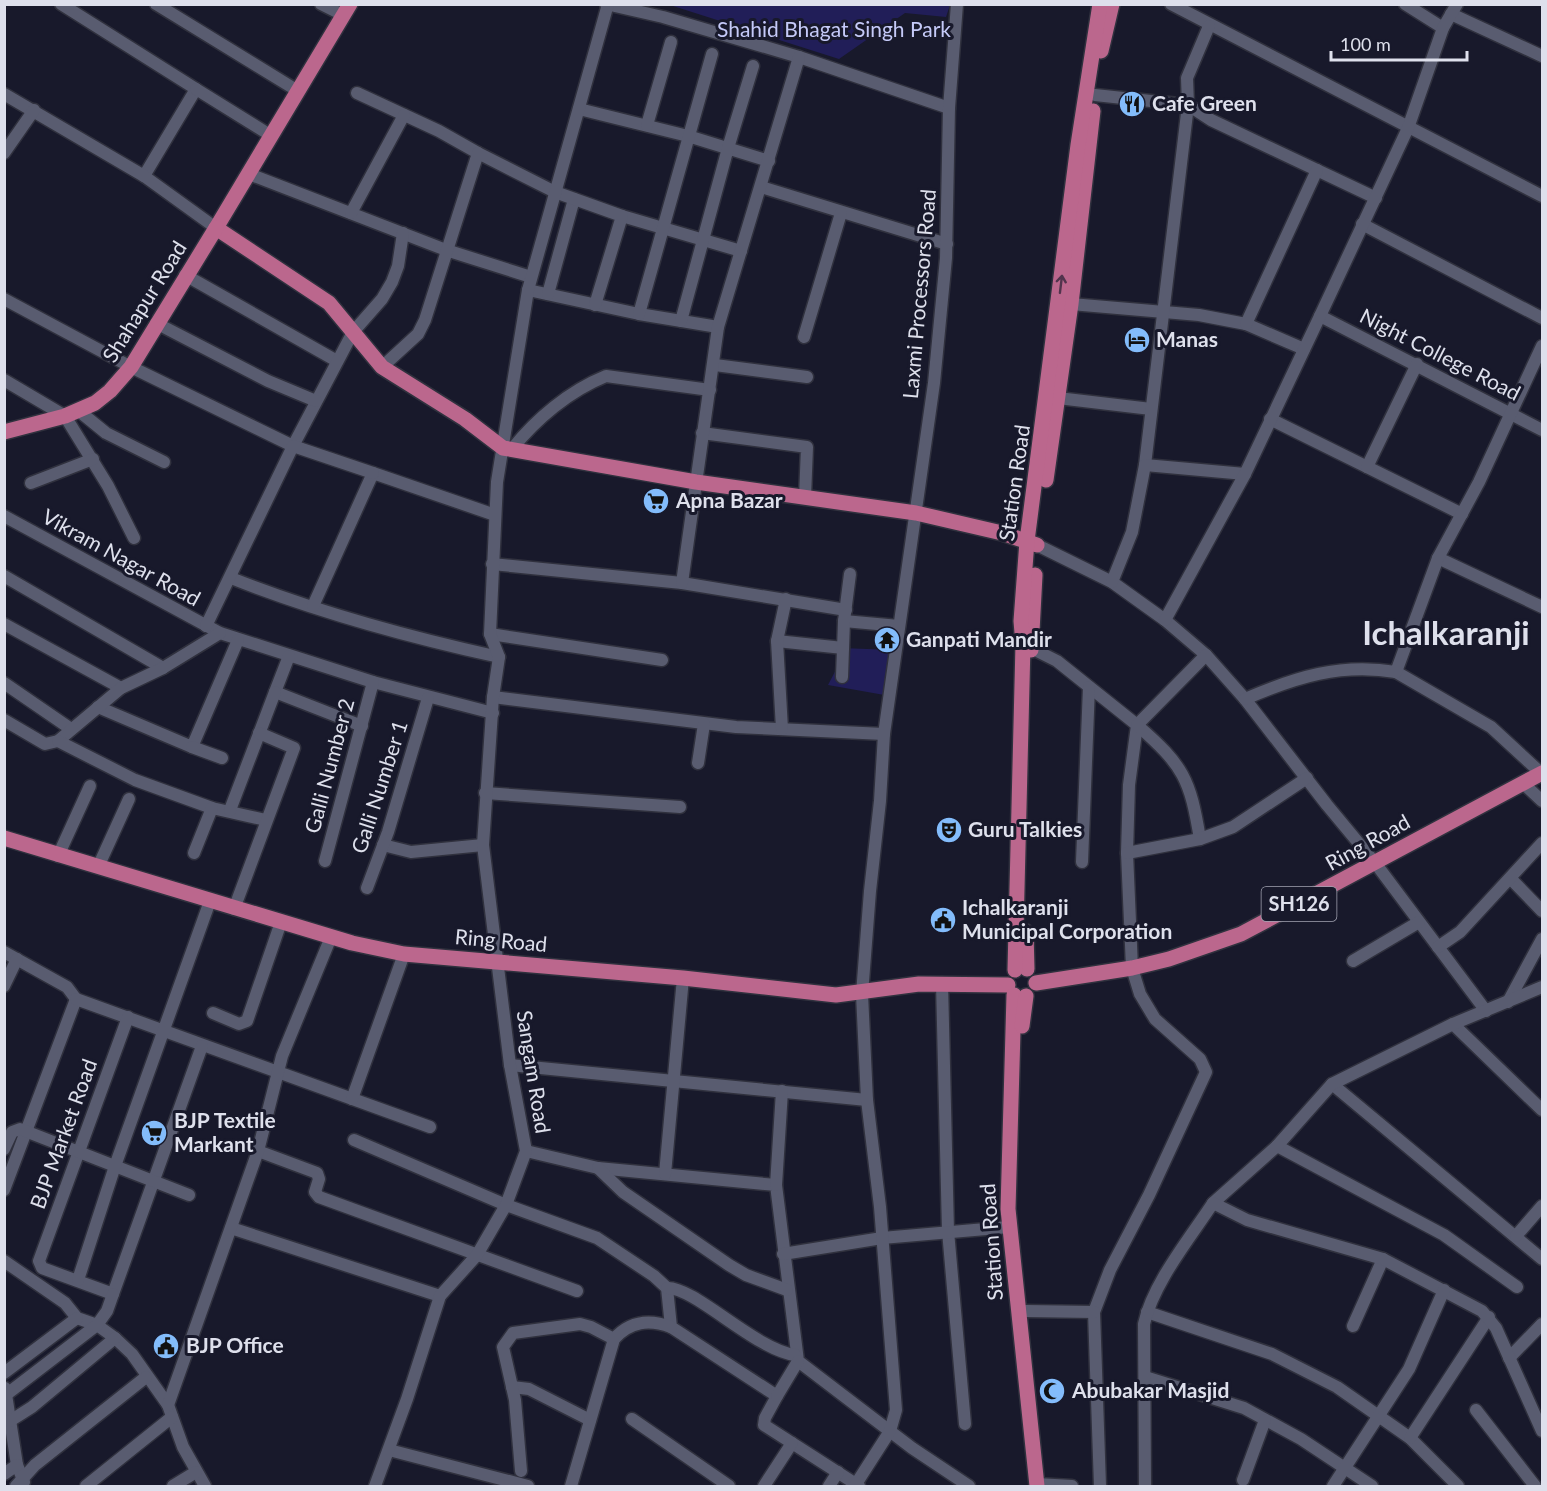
<svg xmlns="http://www.w3.org/2000/svg" width="1547" height="1491" font-family="Lato,sans-serif">
  <style>
    .green { fill: #211e58 }
    .lines { fill: none; stroke-linecap: round; stroke-linejoin: round }
    .minor-casing { stroke: #30313e; stroke-width: 15 }
    .major-casing { stroke: #30313e; stroke-width: 18 }
    .minor { stroke: #595c70; stroke-width: 12 }
    .major { stroke: #bb678d; stroke-width: 15 }
    .oneway { stroke: #51344d }
    .labels { text-anchor: middle; stroke-width: 6; stroke-linejoin: round; paint-order: stroke }
    .shield { fill: #18192b; stroke: #a3a4b2; stroke-width: 1.5 }
    .shield-label { font-size: 20px; font-weight: bold; fill: #dee0ec }
    .park-label { font-size: 21px; fill: #c5caf8; stroke: #18192b }
    .poi-label { font-size: 21px; font-weight: bold; fill: #dee0ec; stroke: #18192b; text-anchor: start }
    .street-label { font-size: 21px; fill: #dee0ec; stroke: #18192b }
    .town-label { font-size: 33px; font-weight: bold; fill: #dee0ec; stroke: #18192b }
  </style>
  <rect width="100%" height="100%" fill="#18192b"/>
  <g class="green">
    <polygon points="670,5 950,5 946,17 905,13 839,59"/>
    <polygon points="839,648 897,650 890,696 828,685 840,662"/>
  </g>
  <g class="lines">
    <defs>
      <g id="minor">
        <polyline points="61,4 196,89 144,176"/>
        <polyline points="156,4 298,91"/>
        <polyline points="321,4 343,15"/>
        <polyline points="606,4 663,17 799,57 949,108"/>
        <polyline points="1171,4 1542,196"/>
        <polyline points="1405,4 1443,28"/>
        <polyline points="1451,14 1542,56"/>
        <polyline points="196,89 270,135"/>
        <polyline points="357,93 439,131 478,153"/>
        <polyline points="4,94 144,176 216,228"/>
        <polyline points="1095,95 1188,105 1211,120 1376,198"/>
        <polyline points="579,109 688,136 769,161"/>
        <polyline points="647,125 671,42"/>
        <polyline points="4,153 34,110"/>
        <polyline points="249,174 446,250 531,277"/>
        <polyline points="761,187 947,244"/>
        <polyline points="351,213 404,115"/>
        <polyline points="622,216 741,251"/>
        <polyline points="1362,224 1542,318"/>
        <polyline points="185,275 337,361"/>
        <polyline points="528,290 639,314 718,327"/>
        <polyline points="548,294 574,199"/>
        <polyline points="4,299 131,367 293,446 353,332 382,299 392,282 398,266 403,233"/>
        <polyline points="1071,304 1199,315 1246,324 1304,349"/>
        <polyline points="639,314 712,54"/>
        <polyline points="1320,316 1542,430"/>
        <polyline points="681,321 728,148 753,66"/>
        <polyline points="156,323 268,381 316,401"/>
        <polyline points="1246,324 1317,170"/>
        <polyline points="804,337 841,213"/>
        <polyline points="715,365 807,377"/>
        <polyline points="382,367 418,334 425,320 478,153 555,192 622,216 595,305"/>
        <polyline points="4,380 65,416 108,486 134,538"/>
        <polyline points="1058,398 1151,409"/>
        <polyline points="79,411 106,433 164,462"/>
        <polyline points="1270,419 1462,514"/>
        <polyline points="702,433 807,447 805,497"/>
        <path d="M512 449C536 419 569 391 606 376L710 390"/>
        <polyline points="1145,465 1188,105 1187,78 1209,26"/>
        <polyline points="1367,467 1417,364"/>
        <polyline points="31,483 93,459"/>
        <polyline points="4,516 220,633 373,682 493,713"/>
        <polyline points="1037,545 1112,582 1165,620 1206,655 1245,699 1327,805 1376,864 1486,1011"/>
        <polyline points="1438,558 1542,607"/>
        <polyline points="492,564 682,583 846,610"/>
        <polyline points="4,576 163,668"/>
        <path d="M231 578C317 612 408 637 499 657"/>
        <polyline points="1112,582 1132,532 1145,465 1245,474"/>
        <polyline points="682,583 718,327 799,57"/>
        <polyline points="313,606 373,473 495,515"/>
        <polyline points="1165,620 1245,474 1320,316 1408,128 1443,28 1457,4"/>
        <polyline points="844,621 899,626"/>
        <polyline points="4,624 121,688"/>
        <polyline points="206,626 293,446 373,473"/>
        <polyline points="490,634 662,660"/>
        <polyline points="777,641 843,648"/>
        <polyline points="1025,645 1057,661 1137,725 1129,785 1127,853 1132,968 1140,994 1155,1019 1200,1059 1206,1072 1149,1195 1110,1270 1094,1312 1100,1486"/>
        <polyline points="289,656 275,692 362,726"/>
        <polyline points="1396,672 1491,727 1542,774"/>
        <polyline points="842,677 844,621 850,574"/>
        <polyline points="4,683 71,729"/>
        <polyline points="493,697 736,727 884,734"/>
        <path d="M1245 699C1296 677 1340 663 1396 672L1438 558 1479 482 1542 346"/>
        <polyline points="98,707 192,747 238,640"/>
        <polyline points="4,720 45,744 58,741 121,688 163,668 220,633"/>
        <polyline points="782,729 777,641 786,599"/>
        <polyline points="58,741 135,780 212,808 266,820"/>
        <polyline points="192,747 222,758"/>
        <polyline points="698,763 704,724"/>
        <polyline points="1524,784 1542,801"/>
        <polyline points="485,793 680,807"/>
        <polyline points="230,810 275,692"/>
        <path d="M1200 839C1190 779 1184 766 1137 725L1206 655"/>
        <polyline points="383,845 411,852 483,845"/>
        <polyline points="194,853 212,808"/>
        <polyline points="1127,853 1200,839 1233,827 1307,778"/>
        <polyline points="58,856 90,786"/>
        <polyline points="325,861 373,682"/>
        <polyline points="1082,862 1089,687"/>
        <polyline points="98,867 129,799"/>
        <polyline points="1511,879 1542,911"/>
        <polyline points="367,888 388,832 428,698"/>
        <polyline points="234,909 294,748 259,733"/>
        <polyline points="1438,947 1460,932 1542,843"/>
        <polyline points="4,952 67,987 76,999 4,1190"/>
        <polyline points="1353,961 1419,922"/>
        <polyline points="942,983 948,1231 965,1424"/>
        <polyline points="4,986 17,959"/>
        <polyline points="76,999 430,1127"/>
        <polyline points="1508,1002 1542,939"/>
        <polyline points="213,1013 239,1024 247,1021 281,922"/>
        <polyline points="128,1017 39,1261 42,1268 113,1294 202,1046"/>
        <polyline points="1453,1024 1542,1110"/>
        <polyline points="510,1065 867,1100"/>
        <polyline points="1332,1084 1542,1259"/>
        <polyline points="352,1099 404,954"/>
        <polyline points="354,1140 506,1205 597,1238 654,1276 667,1288 671,1327 777,1396 765,1418 764,1425 859,1486"/>
        <polyline points="1277,1146 1444,1235 1517,1287"/>
        <polyline points="4,1149 12,1132 20,1129 189,1195"/>
        <polyline points="258,1151 317,1173 319,1179 315,1192 319,1197 577,1291"/>
        <polyline points="526,1151 598,1168 776,1185 798,1361 912,1448 969,1486"/>
        <polyline points="598,1168 623,1192 729,1265 746,1275 787,1290"/>
        <polyline points="665,1174 683,978"/>
        <polyline points="776,1185 782,1091"/>
        <polyline points="1213,1203 1277,1146 1332,1084 1453,1024 1542,987"/>
        <polyline points="231,1228 440,1296"/>
        <polyline points="1516,1236 1542,1206"/>
        <polyline points="783,1254 882,1238 1009,1227"/>
        <polyline points="4,1261 65,1303 77,1318 97,1325 115,1338 132,1354 168,1405 183,1447 205,1486"/>
        <polyline points="78,1280 115,1166 210,901"/>
        <path d="M667 1288C695 1287 754 1349 795 1355"/>
        <polyline points="1026,1311 1094,1312"/>
        <polyline points="1147,1312 1272,1354 1337,1387 1410,1438 1458,1486"/>
        <polyline points="1353,1326 1383,1259"/>
        <polyline points="1509,1358 1542,1324"/>
        <polyline points="4,1373 77,1318"/>
        <polyline points="1145,1377 1244,1408 1301,1439 1372,1486"/>
        <polyline points="512,1387 529,1389 590,1420"/>
        <polyline points="5,1388 17,1465 24,1482"/>
        <polyline points="7,1394 97,1325 107,1311 113,1294"/>
        <polyline points="777,1396 798,1361"/>
        <polyline points="168,1405 258,1151 282,1056 331,937"/>
        <polyline points="1476,1410 1535,1486"/>
        <polyline points="632,1419 729,1486"/>
        <polyline points="10,1421 32,1407 115,1338"/>
        <polyline points="1410,1438 1489,1317"/>
        <polyline points="389,1450 528,1486"/>
        <polyline points="521,1471 515,1400 503,1347 513,1333 580,1324 591,1327 614,1339"/>
        <polyline points="4,1474 17,1465"/>
        <polyline points="1243,1480 1265,1420"/>
        <polyline points="856,1484 890,1431 896,1410 880,1207 867,1100 862,994 870,891 880,801 884,734 934,383 946,258 949,108 957,4"/>
        <polyline points="1037,1484 1072,1486"/>
        <polyline points="16,1486 35,1465 146,1377"/>
        <polyline points="86,1486 172,1417"/>
        <polyline points="173,1486 196,1472"/>
        <polyline points="375,1486 407,1399 440,1296 477,1255 506,1205 526,1151 510,1065 483,845 493,697 499,657 490,634 497,482 528,290 608,4"/>
        <path d="M571 1486 614 1339C630 1321 649 1319 671 1327"/>
        <polyline points="764,1486 792,1443"/>
        <polyline points="829,1486 838,1472"/>
        <path d="M1145 1486 1144 1324C1153 1283 1190 1238 1213 1203L1247 1220 1383 1259 1482 1311 1496 1328 1542 1431"/>
        <polyline points="1333,1486 1409,1369 1444,1290"/>
      </g>
      <g id="major">
        <polyline points="350,4 216,228 329,303 382,367 465,419 503,448 696,482 916,513 1002,533 1037,545"/>
        <polyline points="1101,51 1112,4"/>
        <polyline points="4,432 65,416 95,403 110,391 131,367 216,228"/>
        <polyline points="1046,480 1071,304 1093,111"/>
        <polyline points="1031,650 1035,575"/>
        <polyline points="4,838 352,943 404,954 683,978 836,995 919,984 1008,985"/>
        <polyline points="1026,932 1027,969"/>
        <polyline points="1015,970 1023,644 1021,621 1027,541 1078,145 1100,4"/>
        <polyline points="1036,983 1132,968 1169,959 1241,934 1542,773"/>
        <polyline points="1014,995 1008,1209 1037,1486"/>
        <polyline points="1022,1026 1026,996"/>
      </g>
    </defs>
    <use href="#minor" class="minor-casing"/>
    <use href="#major" class="major-casing"/>
    <use href="#minor" class="minor"/>
    <use href="#major" class="major"/>
  </g>
  <defs><path id="oneway-shaft" d="M-6 0H5M1.5-3L5.5 0L1.5 3" fill="none" stroke-width="1.6" stroke-linecap="round" stroke-linejoin="round" transform="scale(1.5)"/></defs>
  <use class="oneway" href="#oneway-shaft" transform="translate(1061 284) rotate(-83)"/>
  <defs>
    <symbol id="restaurant-disc" viewBox="-11 -11 22 22"><circle r="9.5" fill="#83bcfb" stroke="#18192b"/><path d="M-5-6h1v4h1v-4h1v4h1v-4h1v5L-1.5 .5V6h-2V.5L-5-1ZM5-6V6H3V1.5H1.5Q1.5-4 5-6Z" fill="#111"/></symbol>
    <symbol id="hotel-disc" viewBox="-11 -11 22 22"><circle r="9.5" fill="#83bcfb" stroke="#18192b"/><path d="M-6-4.5h1.5V1H6V5H4.5V3h-9V5H-6ZM-4 0a1.8 1.8 0 1 1 3.6 0ZM.5 0V-2.5h3Q6-2.5 6 0Z" fill="#111"/></symbol>
    <symbol id="supermarket-disc" viewBox="-11 -11 22 22"><circle r="9.5" fill="#83bcfb" stroke="#18192b"/><path d="M-6-5.5h2.5l.6 2H6L4.5 2H-2.5L-4.4-4H-6ZM-1.5 3.2a1.3 1.3 0 1 0 .1 0ZM3 3.2a1.3 1.3 0 1 0 .1 0Z" fill="#111"/></symbol>
    <symbol id="temple-disc" viewBox="-11 -11 22 22"><circle r="9.5" fill="#83bcfb" stroke="#18192b"/><path d="M0-6L5-2H3V0L6.5 2.5H4V6H1.5V3h-3V6H-4V2.5H-6.5L-3 0V-2H-5Z" fill="#111"/></symbol>
    <symbol id="theatre-disc" viewBox="-11 -11 22 22"><circle r="9.5" fill="#83bcfb" stroke="#18192b"/><path d="M-5-5.5Q0-4 5-5.5V0Q5 5 0 6Q-5 5-5 0ZM-3.3-2.5H-1v1.5H-3.3ZM1-2.5H3.3v1.5H1ZM-2.8 1Q0 5.5 2.8 1Z" fill="#111"/></symbol>
    <symbol id="civic-disc" viewBox="-11 -11 22 22"><circle r="9.5" fill="#83bcfb" stroke="#18192b"/><path d="M-.6-6.5H3V-4.5H.6V-3L4-1V1h2V6H-6V1h2V-1L-.6-3ZM-1.2 2.5V6h2.4V2.5Z" fill="#111"/></symbol>
    <symbol id="mosque-disc" viewBox="-11 -11 22 22"><circle r="9.5" fill="#83bcfb" stroke="#18192b"/><path d="M3.5-4.9A6 6 0 1 0 3.5 4.9A5 5 0 1 1 3.5-4.9Z" fill="#111"/></symbol>
  </defs>
  <g fill-rule="evenodd">
    <use href="#restaurant-disc" x="1117" y="89" width="30" height="30"/>
    <use href="#hotel-disc" x="1122" y="325" width="30" height="30"/>
    <use href="#supermarket-disc" x="641" y="486" width="30" height="30"/>
    <use href="#temple-disc" x="872" y="625" width="30" height="30"/>
    <use href="#theatre-disc" x="934" y="815" width="30" height="30"/>
    <use href="#civic-disc" x="928" y="905" width="30" height="30"/>
    <use href="#supermarket-disc" x="139" y="1118" width="30" height="30"/>
    <use href="#civic-disc" x="151" y="1331" width="30" height="30"/>
    <use href="#mosque-disc" x="1037" y="1376" width="30" height="30"/>
  </g>
  <g class="labels">
    <rect class="shield" x="1261.5" y="887" width="75" height="34" rx="4.5"/>
    <g class="shield-label">
      <text x="1299" y="911">SH126</text>
    </g>
    <g class="park-label">
      <text x="834" y="37">Shahid Bhagat Singh Park</text>
    </g>
    <g class="poi-label">
      <text x="1152" y="111">Cafe Green</text>
      <text x="1156" y="347">Manas</text>
      <text x="676" y="508">Apna Bazar</text>
      <text x="906" y="647">Ganpati Mandir</text>
      <text x="968" y="837">Guru Talkies</text>
      <text x="962" y="915">Ichalkaranji<tspan x="962" dy="24">Municipal Corporation</tspan></text>
      <text x="174" y="1128">BJP Textile<tspan x="174" dy="24">Markant</tspan></text>
      <text x="186" y="1353">BJP Office</text>
      <text x="1072" y="1398">Abubakar Masjid</text>
    </g>
    <g class="street-label">
      <text transform="translate(920 294) rotate(-85)" y="7">Laxmi Processors Road</text>
      <text transform="translate(145 302) rotate(-58)" y="7">Shahapur Road</text>
      <text transform="translate(1440 355) rotate(27)" y="7">Night College Road</text>
      <text transform="translate(1015 483) rotate(-82)" y="7">Station Road</text>
      <text transform="translate(121 558) rotate(29)" y="7">Vikram Nagar Road</text>
      <text transform="translate(330 766) rotate(-75)" y="7">Galli Number 2</text>
      <text transform="translate(380 787) rotate(-72)" y="7">Galli Number 1</text>
      <text transform="translate(1368 843) rotate(-29)" y="7">Ring Road</text>
      <text transform="translate(501 941) rotate(5)" y="7">Ring Road</text>
      <text transform="translate(533 1072) rotate(81)" y="7">Sangam Road</text>
      <text transform="translate(64 1134) rotate(-70)" y="7">BJP Market Road</text>
      <text transform="translate(992 1242) rotate(-94)" y="7">Station Road</text>
    </g>
    <g class="town-label">
      <text x="1446" y="645">Ichalkaranji</text>
    </g>
  </g>
  <rect width="1547" height="1491" fill="none" stroke="#dee0ec" stroke-width="12"/>
  <path d="M1331 51v9h136v-9" fill="none" stroke="#dee0ec" stroke-width="3"/>
  <text x="1340" y="51" font-size="18" fill="#dee0ec" stroke="#18192b" stroke-width="4.5" paint-order="stroke">100 m</text>
</svg>
